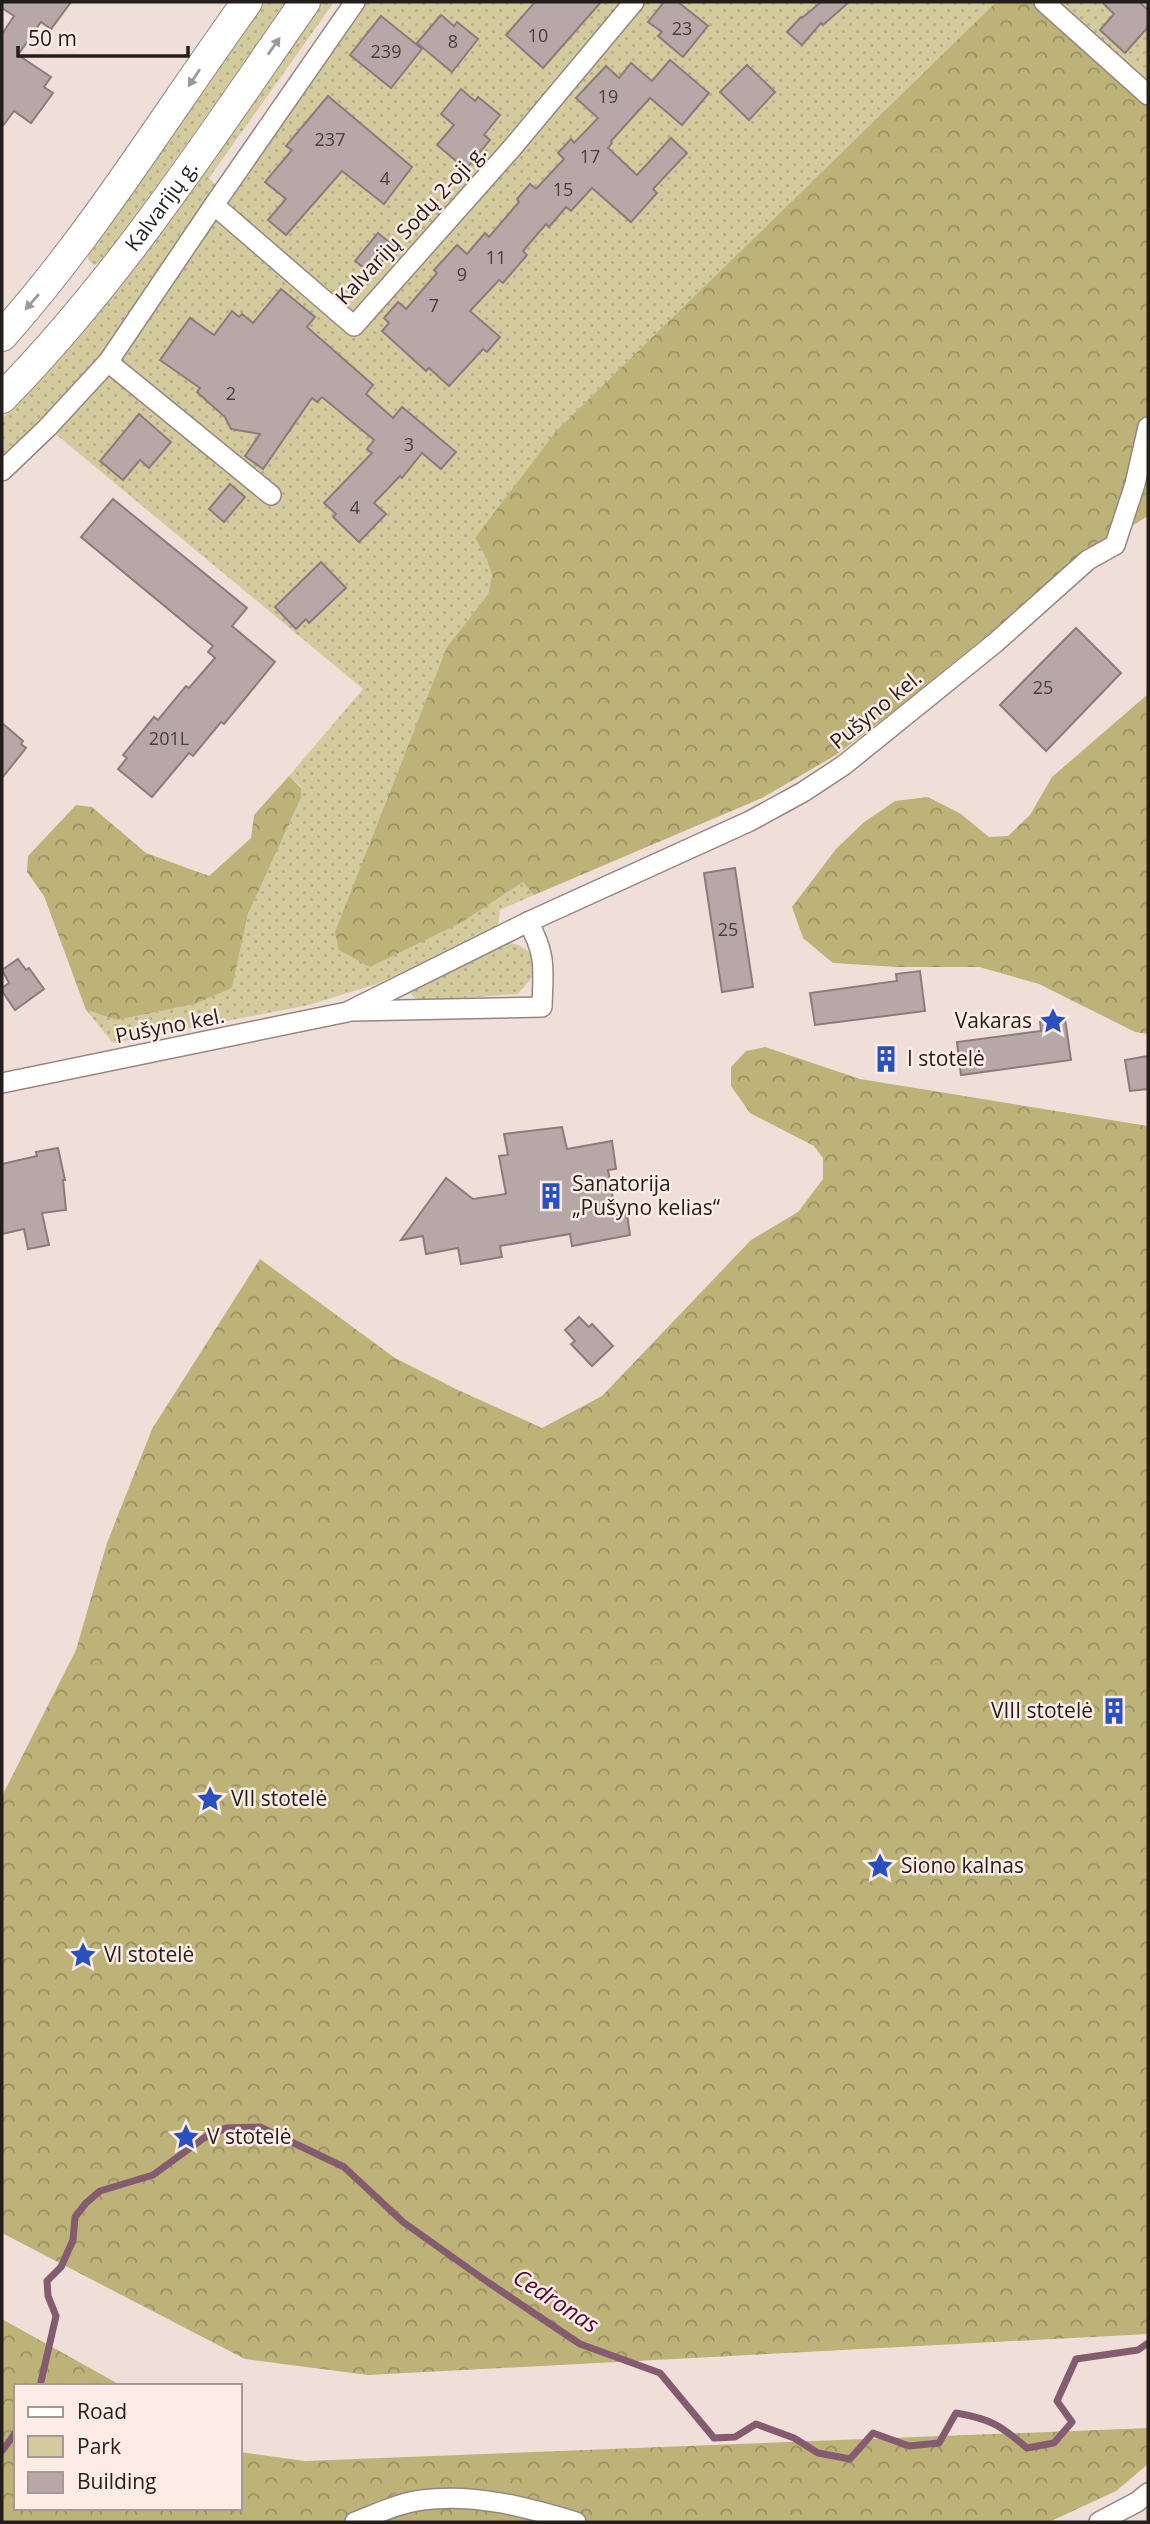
<svg xmlns="http://www.w3.org/2000/svg" width="1150" height="2524" font-family="'Open Sans',sans-serif">
  <style>
    .green { fill: url(#green-dots) }
    .forest { fill: url(#forest-crowns) }
    .lines { fill: none; stroke-linecap: round; stroke-linejoin: round }
    .stream { stroke: #855c6f; stroke-width: 7 }
    .building { fill: #b8a7a7; stroke: #8c7b7c; stroke-width: 2 }
    .minor-casing { stroke: #958780; stroke-width: 22 }
    .primary-casing { stroke: #958780; stroke-width: 32 }
    .minor { stroke: #fff; stroke-width: 19 }
    .primary { stroke: #fff; stroke-width: 30 }
    .oneway { fill: #9c9998 }
    .labels { text-anchor: middle; stroke-width: 5; stroke-linejoin: round; paint-order: stroke }
    .number-label { font-size: 18px; fill: #48403e }
    .street-label { font-size: 21px; fill: #231d1b; stroke: #fcece5 }
    .poi-label { font-size: 21px; fill: #231d1b; stroke: #fcece5; text-anchor: start }
    .water-label { font-size: 23px; font-style: italic; fill: #4e0934; stroke: #fcece5 }
  </style>
  <defs>
    <pattern id="green-dots" width="8" height="8" patternUnits="userSpaceOnUse" patternTransform="scale(1.75)"><rect width="8" height="8" fill="#d3cb9e"/><path d="M2 2h.1M6 6h.1" fill="none" stroke="#b5ae88" stroke-width="1.8" stroke-linecap="round"/></pattern>
    <pattern id="forest-crowns" width="20" height="18" patternUnits="userSpaceOnUse" patternTransform="scale(1.75)"><rect width="20" height="18" fill="#bdb379"/><path d="M2 6a3 3 0 1 1 6 0M12 15a3 3 0 1 1 6 0" fill="none" stroke="#999162"/></pattern>
  </defs>
  <rect width="100%" height="100%" fill="#efdfd8"/>
  <g class="green">
    <polygon points="264,2 287,2 103,262 93,265 88,259 89,252"/>
    <polygon points="320,2 334,2 209,178 216,185 90,370 67,397 2,460 2,419 59,359 132,269"/>
    <polygon points="366,2 996,2 557,430 486,557 492,576 488,594 447,647 464,921 523,882 534,895 500,910 498,928 377,984 309,1005 113,1043 86,1010 117,1020 195,1004 232,988 248,914 301,798 301,787 289,776 363,689 52,431 116,357"/>
    <polygon points="1031,2 1148,2 1148,101"/>
    <path d="M501 943C518 942 524 947 535 958L534 975 518 994 425 1001 415 998 411 994 412 989Z"/>
  </g>
  <g class="forest">
    <polygon points="996,2 1031,2 1148,101 1148,516 1088,553 895,710 836,755 762,798 534,895 523,882 464,921 370,967 339,950 335,932 447,647 488,594 492,576 486,557 475,538 557,430"/>
    <polygon points="1148,694 1148,1034 1135,1032 1039,984 979,967 897,967 833,963 803,938 792,907 836,849 863,823 895,801 928,797 961,814 989,837 1008,836 1030,815 1052,777"/>
    <polygon points="289,776 301,788 301,798 248,914 232,988 195,1004 117,1020 86,1010 44,896 27,872 28,856 76,805 92,807 146,853 209,876 251,838 254,815"/>
    <polygon points="765,1047 860,1079 1148,1126 1148,2334 368,2375 245,2359 2,2233 2,1796 76,1650 107,1543 152,1429 260,1259 395,1358 458,1390 542,1428 602,1396 751,1240 798,1212 823,1179 823,1158 814,1146 750,1113 731,1086 731,1067 746,1051"/>
    <polygon points="2,2319 122,2386 16,2386 16,2508 240,2508 240,2452 305,2461 1148,2428 1148,2464 1116,2491 1049,2522 2,2522"/>
  </g>
  <g class="lines">
    <g class="stream">
      <path d="M40 2386 56 2316 48 2296 47 2281 61 2267 73 2240 75 2217 86 2203 100 2191 153 2175 204 2138 226 2128 260 2127 344 2167 403 2222 489 2283 580 2344 660 2373 714 2438 735 2437 756 2424 794 2438 818 2453 850 2459 873 2433 909 2446 939 2443 956 2413C991 2419 1000 2425 1027 2448L1054 2443 1072 2422 1057 2401 1076 2359 1138 2350 1148 2343"/>
      <polyline points="2,2451 16,2432"/>
    </g>
  </g>
  <g class="building">
    <polygon points="2,2 71,2 51,29 41,22 18,55 51,77 44,87 53,93 31,123 14,111 2,127 2,34 14,16 2,8"/>
    <polygon points="535,2 601,2 543,68 506,35"/>
    <polygon points="664,2 678,2 708,26 683,57 658,36 662,32 648,22"/>
    <polygon points="821,2 849,2 823,25 821,23 802,45 787,32 801,17 802,18"/>
    <polygon points="1102,2 1139,2 1148,10 1148,27 1125,53 1100,30 1114,14"/>
    <polygon points="441,15 454,26 457,22 478,39 452,72 417,43"/>
    <polygon points="381,16 422,49 391,88 350,55"/>
    <polygon points="670,60 709,93 682,125 650,98 611,141 612,143 608,148 637,175 671,138 687,153 653,189 657,193 631,222 592,188 571,211 566,207 549,227 546,224 523,251 527,255 503,283 499,280 470,311 500,337 487,352 483,349 449,386 429,368 426,371 382,331 389,323 384,318 398,302 406,309 437,273 434,270 457,245 467,254 485,233 489,237 519,202 517,199 530,184 536,189 564,159 558,153 571,139 574,143 598,118 576,98 606,66 619,78 631,63 652,81"/>
    <polygon points="747,65 775,92 749,120 720,92"/>
    <polygon points="461,89 475,101 478,97 500,115 484,135 490,140 466,169 437,145 454,125 441,114"/>
    <polygon points="328,96 412,167 384,204 342,171 286,235 268,220 286,199 265,182 292,150 286,146"/>
    <polygon points="378,233 394,246 372,274 355,261"/>
    <polygon points="281,289 315,317 307,327 373,385 366,394 393,418 402,407 456,452 441,469 422,453 402,478 400,476 374,503 386,514 359,542 333,517 336,514 324,503 372,453 367,449 374,440 322,397 317,402 312,398 263,469 245,456 260,434 231,429 225,417 197,392 200,388 160,360 190,318 214,335 232,311 239,317 242,314 253,323"/>
    <polygon points="139,414 171,442 149,468 140,460 123,480 100,461"/>
    <polygon points="230,484 245,497 224,522 209,509"/>
    <polygon points="113,499 247,608 232,626 275,662 224,724 221,722 193,756 189,753 152,797 118,769 127,758 123,755 154,717 158,720 186,686 189,688 215,658 208,652 213,646 81,537"/>
    <polygon points="321,562 346,588 309,623 306,619 296,629 275,607"/>
    <polygon points="1076,628 1121,673 1046,751 1000,705"/>
    <polygon points="2,723 23,741 21,744 26,748 2,778"/>
    <polygon points="735,868 753,987 722,992 704,873"/>
    <polygon points="18,959 26,970 29,968 44,989 15,1010 2,991 2,988 9,983 2,970"/>
    <polygon points="920,971 925,1011 815,1025 810,993 897,981 896,974"/>
    <polygon points="1065,1019 1071,1060 961,1075 957,1042 1041,1031 1040,1022"/>
    <polygon points="1148,1056 1148,1089 1130,1091 1125,1060"/>
    <polygon points="562,1127 567,1149 612,1141 616,1169 608,1170 616,1216 627,1214 630,1235 572,1246 570,1234 500,1246 502,1257 461,1264 458,1248 426,1254 423,1236 401,1240 446,1178 473,1199 506,1194 499,1156 508,1155 504,1134"/>
    <polygon points="58,1148 65,1180 63,1180 66,1210 42,1213 49,1245 28,1249 24,1229 2,1234 2,1164 37,1156 36,1152"/>
    <polygon points="579,1317 589,1327 592,1324 613,1346 592,1366 571,1344 575,1341 565,1330"/>
  </g>
  <g class="lines">
    <defs>
      <g id="minor">
        <polyline points="1044,2 1148,95"/>
        <polyline points="214,205 355,2"/>
        <polyline points="108,362 214,205 354,326 512,148 634,2"/>
        <polyline points="2,471 47,428 108,362 271,495"/>
        <path d="M352 1011 542 1007C543 971 547 955 528 922"/>
        <polyline points="2,1083 347,1012 528,922 750,821 803,792 844,765 995,643 1088,560 1115,545 1135,484 1148,427"/>
        <path d="M355 2522C376 2514 399 2503 422 2500 474 2493 526 2507 576 2522"/>
        <polyline points="1099,2522 1137,2502 1148,2493"/>
      </g>
      <g id="primary">
        <path d="M2 336C94 233 166 114 247 2"/>
        <path id="s1" d="M2 398C119 279 210 138 305 2"/>
      </g>
    </defs>
    <use href="#minor" class="minor-casing"/>
    <use href="#primary" class="primary-casing"/>
    <use href="#minor" class="minor"/>
    <use href="#primary" class="primary"/>
  </g>
  <defs><path id="oneway-solid" d="M-6-.8H1V-3.2L6.5 0L1 3.2V.8H-6Z" transform="scale(1.75)"/></defs>
  <g class="oneway">
    <use href="#oneway-solid" transform="translate(274 46) rotate(-55)"/>
    <use href="#oneway-solid" transform="translate(194 78) rotate(124)"/>
    <use href="#oneway-solid" transform="translate(32 302) rotate(131)"/>
  </g>
  <defs>
    <symbol id="sight-bare" viewBox="-9 -9 18 18"><path d="M0-6L1.8-2.2L6-1.7L2.9 1.2L3.7 5.4L0 3.3L-3.7 5.4L-2.9 1.2L-6-1.7L-1.8-2.2Z" fill="#2850bf" stroke="#fcece5" stroke-width="2.5" paint-order="stroke"/></symbol>
    <symbol id="building-bare" viewBox="-9 -9 18 18"><path d="M-4-6H4V6H1V3H-1V6H-4ZM-2.5-4.3h1.7v1.8h-1.7ZM.8-4.3h1.7v1.8H.8ZM-2.5-1h1.7V.8h-1.7ZM.8-1h1.7V.8H.8Z" fill="#2850bf" stroke="#fcece5" stroke-width="2.5" paint-order="stroke"/></symbol>
  </defs>
  <g fill-rule="evenodd">
    <use href="#sight-bare" x="1034" y="1002" width="38" height="38"/>
    <use href="#building-bare" x="867" y="1040" width="38" height="38"/>
    <use href="#building-bare" x="532" y="1177" width="38" height="38"/>
    <use href="#building-bare" x="1095" y="1692" width="38" height="38"/>
    <use href="#sight-bare" x="191" y="1780" width="38" height="38"/>
    <use href="#sight-bare" x="861" y="1847" width="38" height="38"/>
    <use href="#sight-bare" x="64" y="1936" width="38" height="38"/>
    <use href="#sight-bare" x="167" y="2118" width="38" height="38"/>
  </g>
  <g class="labels">
    <g class="number-label">
      <text x="682" y="35">23</text>
      <text x="538" y="42">10</text>
      <text x="453" y="48">8</text>
      <text x="386" y="58">239</text>
      <text x="608" y="103">19</text>
      <text x="330" y="146">237</text>
      <text x="590" y="163">17</text>
      <text x="385" y="185">4</text>
      <text x="563" y="196">15</text>
      <text x="496" y="264">11</text>
      <text x="462" y="281">9</text>
      <text x="434" y="312">7</text>
      <text x="231" y="400">2</text>
      <text x="409" y="451">3</text>
      <text x="355" y="514">4</text>
      <text x="1043" y="694">25</text>
      <text x="169" y="745">201L</text>
      <text x="728" y="936">25</text>
    </g>
    <g class="street-label">
      <text dy="7" stroke="none"><textPath href="#s1" startOffset="250">Kalvarijų g.</textPath></text>
      <text transform="translate(411 225) rotate(-47)" y="7">Kalvarijų Sodų 2-oji g.</text>
      <text transform="translate(876 710) rotate(-39)" y="7">Pušyno kel.</text>
      <text transform="translate(170 1026) rotate(-11)" y="7">Pušyno kel.</text>
    </g>
    <g class="poi-label">
      <text x="1032" y="1028" text-anchor="end">Vakaras</text>
      <text x="907" y="1066">I stotelė</text>
      <text x="572" y="1191">Sanatorija<tspan x="572" dy="24">„Pušyno kelias“</tspan></text>
      <text x="1093" y="1718" text-anchor="end">VIII stotelė</text>
      <text x="231" y="1806">VII stotelė</text>
      <text x="901" y="1873">Siono kalnas</text>
      <text x="104" y="1962">VI stotelė</text>
      <text x="207" y="2144">V stotelė</text>
    </g>
    <g class="water-label">
      <text transform="translate(556 2301) rotate(33)" y="8">Cedronas</text>
    </g>
  </g>
  <rect width="1150" height="2524" fill="none" stroke="#231d1b" stroke-width="7"/>
  <rect x="14" y="2384" width="228" height="126" fill="#fcece5" stroke="#a59994" stroke-width="2"/>
  <rect x="28" y="2407" width="35" height="10" fill="#ffffff" stroke="#a59994" stroke-width="2"/>
  <text x="77" y="2419" font-size="21" fill="#231d1b">Road</text>
  <rect x="28" y="2436" width="35" height="21" fill="#d3cb9e" stroke="#a59994" stroke-width="2"/>
  <text x="77" y="2454" font-size="21" fill="#231d1b">Park</text>
  <rect x="28" y="2472" width="35" height="21" fill="#b8a7a7" stroke="#a59994" stroke-width="2"/>
  <text x="77" y="2489" font-size="21" fill="#231d1b">Building</text>
  <path d="M18 46v10h170v-10" fill="none" stroke="#231d1b" stroke-width="3.5"/>
  <text x="28" y="46" font-size="21" fill="#231d1b" stroke="#fcece5" stroke-width="5" paint-order="stroke">50 m</text>
</svg>
